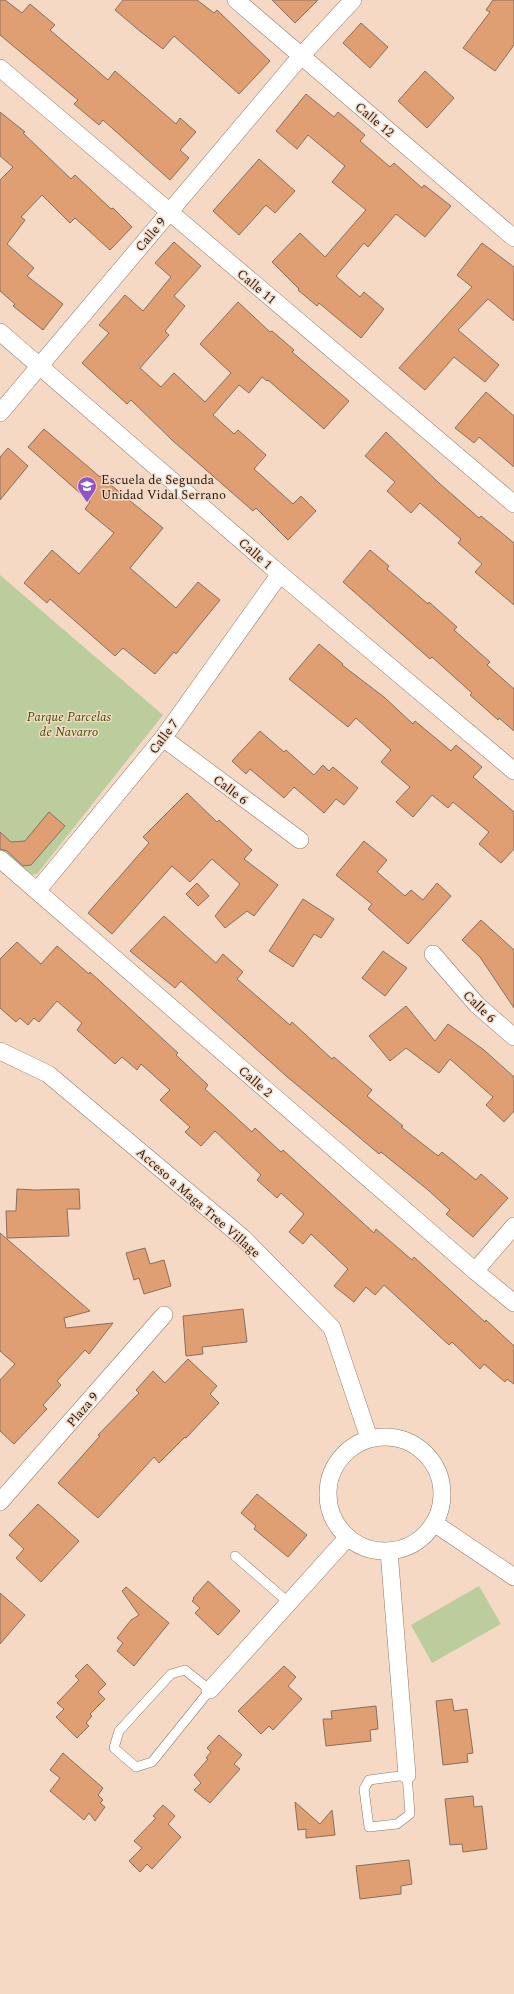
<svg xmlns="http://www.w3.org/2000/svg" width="514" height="1994" font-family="Spectral,serif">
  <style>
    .green { fill: #bbcd9d }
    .building { fill: #e09f72; stroke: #896f5e }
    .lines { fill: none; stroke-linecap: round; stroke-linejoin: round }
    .lane-casing { stroke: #927866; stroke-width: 10 }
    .street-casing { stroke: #927866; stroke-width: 18 }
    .lane { stroke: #fff; stroke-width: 9 }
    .street { stroke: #fff; stroke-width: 17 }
    .labels { text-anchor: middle; stroke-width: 3; stroke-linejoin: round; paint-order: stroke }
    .street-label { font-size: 13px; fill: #251a13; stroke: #f6d9c5 }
    .poi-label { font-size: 13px; fill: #251a13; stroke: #f6d9c5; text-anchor: start }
    .park-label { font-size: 13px; font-style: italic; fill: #3e5300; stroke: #f6d9c5 }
  </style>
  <rect width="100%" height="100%" fill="#f6d9c5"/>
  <g class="green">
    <polygon points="0,575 163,715 37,874 24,875 0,854"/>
    <polygon points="479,1586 501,1624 432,1663 411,1625"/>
  </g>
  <g class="building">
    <polygon points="0,0 5,0 22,13 30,4 55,25 50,30 108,80 115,71 176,124 180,118 196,132 180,150 189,158 170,180 103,120 99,125 74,104 78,100 0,35"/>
    <polygon points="123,0 197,0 214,13 217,10 270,61 239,94 174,36 163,49 141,32 115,10"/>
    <polygon points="272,0 318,0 295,23"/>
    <polygon points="493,0 514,0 514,45 495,71 463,48 490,12 486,10"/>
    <polygon points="361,23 388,47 370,68 343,43"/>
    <polygon points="425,71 454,98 427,128 398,101"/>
    <polygon points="306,94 334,117 338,112 365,135 360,141 390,167 394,163 422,188 424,185 451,206 425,237 396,214 368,247 364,243 336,276 360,297 364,292 384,309 361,338 319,303 317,306 298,290 299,289 272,262 300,233 325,257 366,210 332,182 345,166 308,135 297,149 276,131"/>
    <polygon points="0,112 25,132 23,133 71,179 75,175 111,209 113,208 132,227 110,250 75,218 70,223 42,195 21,217 25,220 7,244 34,268 27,276 63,304 43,330 13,306 15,304 0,291 0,180 13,167 0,156"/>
    <polygon points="259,159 295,191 275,213 266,205 239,235 213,211"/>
    <polygon points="174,242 201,266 174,296 185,306 165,331 169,335 140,368 161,387 174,373 205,402 231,373 200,344 238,302 270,332 272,331 294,350 292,352 349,401 324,429 268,380 267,381 262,377 249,393 239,385 213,415 234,434 238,430 266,455 254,469 293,504 301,496 316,511 288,540 256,508 253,511 173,441 131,400 127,404 82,363 109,333 99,325 125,295 143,311 171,277 155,263"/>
    <polygon points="482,243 514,267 514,321 488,299 458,330 499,365 485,382 454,357 425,390 399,368 472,287 457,275"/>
    <polygon points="486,392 514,416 514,467 479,437 474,443 455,428"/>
    <polygon points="44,429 100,477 100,476 163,528 130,568 176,608 198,582 220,600 176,654 174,652 155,674 123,648 115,656 50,599 47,603 24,583 52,550 79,574 114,533 85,509 90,502 28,447"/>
    <polygon points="386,432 439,483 479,518 481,516 514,543 514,605 475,572 482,564 458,543 461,539 420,503 411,513 387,491 395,482 365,456"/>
    <polygon points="8,448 28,466 0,500 0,457"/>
    <polygon points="370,550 389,566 387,569 428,604 429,602 457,627 454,630 490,662 487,665 514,689 514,731 499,718 498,720 470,695 472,693 432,657 430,659 343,582"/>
    <polygon points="319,644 343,664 342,665 384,697 413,724 415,721 451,751 456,745 482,767 473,777 514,812 514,849 501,863 479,844 489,832 453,802 448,808 432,795 413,817 396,802 410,787 381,762 391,750 356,718 348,727 289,679"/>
    <polygon points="260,731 284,752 286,750 314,775 323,765 329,771 333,767 358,788 344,805 336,799 324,813 294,787 284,798 250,769 246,774 232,761"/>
    <polygon points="187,793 217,822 219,820 252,850 244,859 278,885 254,916 247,911 225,928 215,916 240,884 212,859 190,882 172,866 112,934 88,913 149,843 143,837"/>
    <polygon points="49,812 65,826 31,865 23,866 7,851 0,849 0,832 11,842 25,841"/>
    <polygon points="364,841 387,860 377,872 405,896 411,890 423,900 437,883 451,896 408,944 368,909 372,904 336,875"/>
    <polygon points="197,883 209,896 198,906 186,894"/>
    <polygon points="303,899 334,919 321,938 314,934 293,967 269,951"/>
    <polygon points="164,916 216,963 223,954 243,972 237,979 290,1025 292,1022 332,1059 334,1057 372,1090 367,1096 403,1126 401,1127 438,1156 442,1152 476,1180 481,1174 508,1198 473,1237 446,1214 450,1210 428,1190 381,1152 379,1154 353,1132 285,1075 181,981 175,988 130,951"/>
    <polygon points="481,920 514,950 514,1008 480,957 462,940"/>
    <polygon points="17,942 41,964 57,946 89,974 90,972 178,1053 176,1055 208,1085 205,1089 252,1132 255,1128 281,1152 283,1150 374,1233 376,1229 412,1260 414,1257 485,1322 486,1320 514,1346 514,1384 507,1379 505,1382 484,1364 480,1369 452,1342 449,1345 384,1285 375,1295 366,1287 354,1302 334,1286 348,1269 311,1234 303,1244 289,1232 304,1214 281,1193 277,1198 257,1180 261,1175 215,1131 201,1146 185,1132 190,1127 160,1100 170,1090 141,1064 137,1070 122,1057 115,1064 77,1030 82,1023 57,1001 39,1022 34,1018 28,1025 20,1018 16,1022 0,1008 0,959"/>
    <polygon points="383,951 407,968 385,996 362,978"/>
    <polygon points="406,1006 435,1041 448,1024 484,1050 514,1077 514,1111 504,1122 486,1105 493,1097 450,1059 439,1073 406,1048 390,1061 369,1036"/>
    <polygon points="17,1189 34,1190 79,1189 80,1209 67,1209 69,1236 7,1238 6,1211 16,1211"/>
    <polygon points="0,1233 90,1311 64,1318 66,1328 113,1323 89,1354 85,1350 57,1381 61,1385 43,1405 47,1409 14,1444 0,1431 0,1380 15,1364 0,1351"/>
    <polygon points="145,1248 150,1264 164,1260 171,1286 144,1294 139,1278 134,1280 126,1253"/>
    <polygon points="243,1309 247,1342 202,1347 203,1354 186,1356 183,1316"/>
    <polygon points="188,1359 217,1386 210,1394 219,1403 186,1438 185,1437 159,1463 154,1457 98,1518 58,1483 100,1436 98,1435 139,1393 136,1390 153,1371 165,1383"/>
    <polygon points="257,1494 307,1535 288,1557 254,1529 256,1526 241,1513"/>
    <polygon points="38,1504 79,1541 41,1582 16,1558 24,1549 9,1535"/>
    <polygon points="208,1581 240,1611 218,1635 195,1613 200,1608 192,1601 194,1599 193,1598"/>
    <polygon points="126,1587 169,1623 134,1666 117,1651 123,1643 117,1638 131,1620 139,1615 122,1591"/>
    <polygon points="0,1593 25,1615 0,1644"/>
    <polygon points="87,1664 106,1684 98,1692 105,1699 90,1714 92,1716 86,1723 89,1726 77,1738 56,1717 64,1709 57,1703 79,1680 75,1676"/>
    <polygon points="284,1666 296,1677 288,1686 302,1699 273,1730 269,1726 261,1734 238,1711"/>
    <polygon points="452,1699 454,1711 467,1709 473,1753 467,1754 468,1762 443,1765 436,1701"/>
    <polygon points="376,1706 378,1729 370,1730 371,1741 326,1746 323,1719 332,1719 331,1711"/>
    <polygon points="219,1735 242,1755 234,1764 240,1769 210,1803 194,1790 201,1783 194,1775 208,1759 206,1758 211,1752 207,1748"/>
    <polygon points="63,1753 103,1788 98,1795 103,1800 100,1803 105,1807 95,1821 89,1813 84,1820 50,1791 60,1778 50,1770"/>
    <polygon points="473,1796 474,1807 482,1806 487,1849 463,1852 462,1844 450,1845 445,1799"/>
    <polygon points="295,1802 320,1824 332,1810 335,1835 306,1838 306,1829 298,1830"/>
    <polygon points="163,1805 175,1816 168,1824 181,1837 152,1869 147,1864 140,1872 129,1861 142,1848 134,1841 156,1818 153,1816"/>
    <polygon points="409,1860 412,1884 401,1886 401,1894 360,1899 356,1866"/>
  </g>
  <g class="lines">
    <defs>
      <g id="lane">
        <polyline points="235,1556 288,1602"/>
        <polygon points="185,1670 210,1690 152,1762 136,1767 114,1748 119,1731 171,1674"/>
        <polygon points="407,1775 410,1814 397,1824 369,1827 364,1789 369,1780"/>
      </g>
      <g id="street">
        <polyline points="236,0 514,238"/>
        <polyline points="0,68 514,504"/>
        <polyline points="0,332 280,574 514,771"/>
        <polyline points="0,413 301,56 353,0"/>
        <polyline points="163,738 300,840"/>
        <polyline points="0,859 475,1271 514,1303"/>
        <polyline points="37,891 163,738 280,574"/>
        <polyline points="433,954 477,1005 514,1037"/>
        <polyline points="0,1051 48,1074 243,1238 332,1328 369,1438"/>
        <polyline points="475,1271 514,1226"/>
        <circle cx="385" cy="1494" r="57"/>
        <polyline points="0,1502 164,1315"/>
        <polyline points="434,1523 514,1577"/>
        <polyline points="389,1551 407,1775"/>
        <polyline points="210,1690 348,1537"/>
      </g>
    </defs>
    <use href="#lane" class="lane-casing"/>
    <use href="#street" class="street-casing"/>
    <use href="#lane" class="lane"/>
    <use href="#street" class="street"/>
  </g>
  <defs>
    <symbol id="school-pin" viewBox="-11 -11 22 30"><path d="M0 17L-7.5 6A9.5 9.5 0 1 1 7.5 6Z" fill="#9253c9" stroke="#f6d9c5"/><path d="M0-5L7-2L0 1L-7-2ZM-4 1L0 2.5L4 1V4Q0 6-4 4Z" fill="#fff"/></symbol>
  </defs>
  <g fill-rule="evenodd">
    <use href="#school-pin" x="76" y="475" width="22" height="30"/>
  </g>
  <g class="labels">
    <g class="street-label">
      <text transform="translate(375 119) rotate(40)" y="5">Calle 12</text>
      <text transform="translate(150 234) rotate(-50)" y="5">Calle 9</text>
      <text transform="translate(257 286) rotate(40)" y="5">Calle 11</text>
      <text transform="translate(256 553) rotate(41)" y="5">Calle 1</text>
      <text transform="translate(163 736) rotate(-53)" y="5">Calle 7</text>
      <text transform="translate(231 789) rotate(37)" y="5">Calle 6</text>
      <text transform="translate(480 1006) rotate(44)" y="5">Calle 6</text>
      <text transform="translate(256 1081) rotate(41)" y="5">Calle 2</text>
      <text transform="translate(199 1202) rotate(41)" y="5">Acceso a Maga Tree Village</text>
      <text transform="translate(82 1409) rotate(-49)" y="5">Plaza 9</text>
    </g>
    <g class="poi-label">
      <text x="101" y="484">Escuela de Segunda<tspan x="101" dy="15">Unidad Vidal Serrano</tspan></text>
    </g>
    <g class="park-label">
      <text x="69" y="721">Parque Parcelas<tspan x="69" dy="15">de Navarro</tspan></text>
    </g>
  </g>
</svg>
